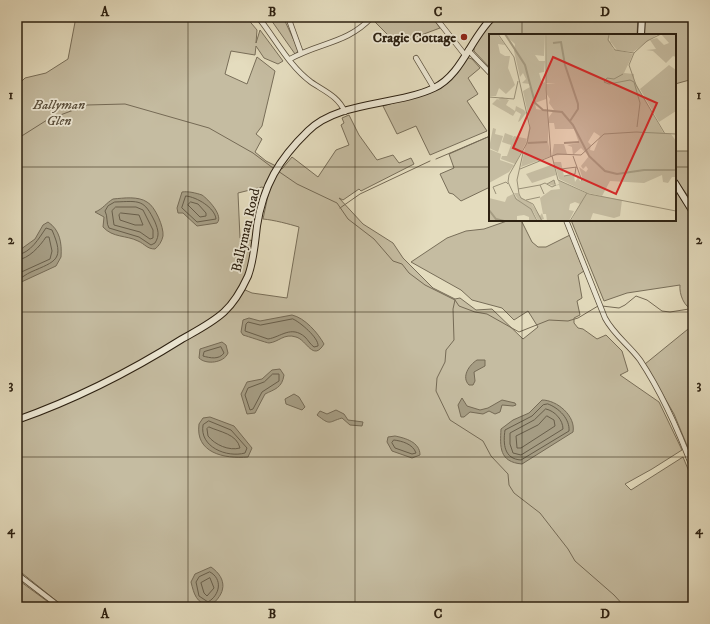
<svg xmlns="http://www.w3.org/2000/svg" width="710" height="624" font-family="'IM FELL DW Pica',serif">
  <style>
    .green { fill: #c5bca1; stroke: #786e59; fill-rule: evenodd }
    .water { fill: #a59c83; stroke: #756a55 }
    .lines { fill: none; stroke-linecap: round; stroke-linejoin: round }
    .shore { stroke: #685e4a; stroke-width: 1 }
    .stream { stroke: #756a55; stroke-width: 1 }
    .street-casing { stroke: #5a4f3c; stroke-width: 6 }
    .secondary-casing { stroke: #2c2011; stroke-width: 8 }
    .street { stroke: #ede8d5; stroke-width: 4.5 }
    .secondary { stroke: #ede8d5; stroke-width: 6 }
    .grid { fill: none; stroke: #2c2011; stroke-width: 1; stroke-opacity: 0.55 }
    .poi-dot { fill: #8f2418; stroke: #ede8d5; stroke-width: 1.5 }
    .labels { text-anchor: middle; stroke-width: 3.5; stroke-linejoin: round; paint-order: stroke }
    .poi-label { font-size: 14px; font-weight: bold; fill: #2c2011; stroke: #ede8d5; text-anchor: end }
    .park-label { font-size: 14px; font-style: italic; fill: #5a4f3c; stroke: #ede8d5 }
    .street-label { font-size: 14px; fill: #2c2011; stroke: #ede8d5 }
    .inset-river { fill: none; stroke: #a59c83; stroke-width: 2 }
    .inset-road { fill: none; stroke: #9a9179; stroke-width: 1 }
    .view { fill: #d62828; fill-opacity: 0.15; stroke: #d62828; stroke-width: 2 }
    .inset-edge { fill: none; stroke: #2c2011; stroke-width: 2 }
    .neatline { fill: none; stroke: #2c2011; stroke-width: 1.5 }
    .grid-label { font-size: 13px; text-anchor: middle; font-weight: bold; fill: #2c2011 }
  </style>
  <rect width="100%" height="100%" fill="#e4dcbe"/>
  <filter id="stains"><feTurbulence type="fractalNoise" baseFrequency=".005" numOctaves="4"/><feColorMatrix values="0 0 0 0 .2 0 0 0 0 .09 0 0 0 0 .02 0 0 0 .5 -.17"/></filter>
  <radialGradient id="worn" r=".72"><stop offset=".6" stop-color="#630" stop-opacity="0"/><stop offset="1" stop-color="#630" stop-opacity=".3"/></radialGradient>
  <g class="green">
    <path d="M76 17H246L257 30 256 43 260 30 283 61 278 64 264 58 256 46 255 55 231 51 225 74 247 84 257 57 275 71 262 126 256 134 262 139 255 152 266 161 282 169 292 157 318 177 336 150 349 145 341 125 344 123 342 118 349 115 359 135 377 160 393 155 399 163 411 158 414 164 361 191 359 189 343 200 339 198 363 224 393 243 403 258 433 288 455 299 460 298 476 310 492 309 523 339 538 327 528 311 514 320 502 308 472 300 461 290 411 262 447 238 466 231 484 229 507 221 521 220 532 242 538 247H546L570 235 584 271 578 275 582 298 577 301 580 315 574 318V323L578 328 583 329 597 339 606 335 622 351 628 371 620 375 659 402 682 450 652 469 625 484 631 490 683 457 693 481V607H64L17 569V86L25 78 46 73 68 59ZM262 187 269 191 263 219C274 220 289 224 299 227L287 298 252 293 243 289 254 241 240 238 238 193Z"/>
    <polygon points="269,17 283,17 299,51 295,54"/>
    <polygon points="373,17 432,17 440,28 397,44 372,19"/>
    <path d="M499 17H638L637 35H490V68L474 51C473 38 489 25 499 17Z"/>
    <polygon points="644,17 677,17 677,20 693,17 693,79 675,84 675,35 643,35"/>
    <polygon points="466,57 472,59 480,68 468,78 478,94 467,101 487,131 430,155 416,126 397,134 383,106 434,91"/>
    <polygon points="490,136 490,187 461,201 453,194 449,193 440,174 454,168 449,154"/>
    <polygon points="675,151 693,151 693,203 675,178"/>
    <path d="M675 190 693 217V310C684 307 679 294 680 285L627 293 604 301 571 220H675Z"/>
    <polygon points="693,325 693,460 674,414 645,364"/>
    <polygon points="17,579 55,607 17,607"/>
  </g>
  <g class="water">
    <path d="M182 192C188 191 196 193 202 195 208 199 224 216 217 223L197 226 183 213H178L177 208Z"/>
    <path d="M113 199C124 198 138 196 147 202 155 206 164 227 163 236 162 241 159 246 155 249 147 249 145 244 138 241 126 235 113 238 103 227L104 217 95 212C103 209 106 203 113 199Z"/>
    <path d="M48 222C60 230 62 243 61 257L56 266 17 284V252L35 239 43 225Z"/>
    <path d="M292 315C305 318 318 333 324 344 313 362 307 340 296 337 284 333 279 342 269 343 267 343 247 336 243 335L241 332 243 320 249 318 260 321Z"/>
    <path d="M222 342 226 345 228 353C224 363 206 365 199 358L200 349Z"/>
    <path d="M477 360H485V366L474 372 475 381 473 385H469C461 377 469 365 477 360Z"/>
    <path d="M280 369 284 375C282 388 275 389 265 394L255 413 247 414 241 394 247 382 262 379 272 370Z"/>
    <polygon points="294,394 299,397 305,407 302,410 286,404 285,399"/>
    <polygon points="462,398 467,406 480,410 488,408 502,400 515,403 516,405 513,406 502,405 500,412 495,414 489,411 483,414 470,412 464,417 461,417 458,405"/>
    <path d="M542 400C557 400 576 416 573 432L522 464C499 462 500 447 501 429L513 420 529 413Z"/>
    <path d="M336 410 344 414 348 420 363 422 362 426 350 425 342 418C328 422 331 426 317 415L320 411 327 414Z"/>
    <path d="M210 417 234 426 252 448 248 457C224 459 195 453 199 424L203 418Z"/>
    <path d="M395 436C405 438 420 442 420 455L412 458 392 451 387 442 388 437Z"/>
    <path d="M211 567C228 579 226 594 210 606 196 603 194 594 191 582L195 574Z"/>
  </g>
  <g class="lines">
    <g class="shore">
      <path d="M186 196C197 197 215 208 216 219L197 222 182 208Z"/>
      <path d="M115 202C140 201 144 199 155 222 158 230 160 235 155 243L151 245 139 237 109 228C106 224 108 216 105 211L108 206Z"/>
      <polygon points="191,202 198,204 206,213 206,216 200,217 188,205"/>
      <polygon points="116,207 136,207 143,210 153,230 153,238 150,239 140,232 114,225 112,211"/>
      <polygon points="121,213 139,215 143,225 135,225 120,220 119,215"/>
      <path d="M17 255C31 253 39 238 46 228L52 230C65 260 56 261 31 272 26 274 22 278 17 280"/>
      <path d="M17 260C29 259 40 246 46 237H49L52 251 50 259 17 274"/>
      <path d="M293 319C300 322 319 338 318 346L314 347C310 344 308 340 305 337 291 325 281 337 268 339L245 331 246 324 248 322 260 325Z"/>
      <path d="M221 347 224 353C219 360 210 358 203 356L204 352Z"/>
      <polygon points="273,374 279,374 279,381 262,392 253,409 250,410 245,395 248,388 264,382"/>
      <path d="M548 404C559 408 570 419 569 431L521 460C504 459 503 444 505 430L532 416 543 405Z"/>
      <path d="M546 409C555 411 563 420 563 429L521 455 513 453 510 444V433L534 420Z"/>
      <polygon points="547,416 554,420 555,426 521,448 517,448 516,436 538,425"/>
      <path d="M209 421 231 430 247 448 245 453C227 458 199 447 203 425Z"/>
      <path d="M209 427C220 432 237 434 240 448 229 451 215 445 208 436L207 429Z"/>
      <path d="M394 440C402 441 413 444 416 453L412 454 395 448 392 443Z"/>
      <path d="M210 572C223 579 220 595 208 602L199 596 196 582 199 577Z"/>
      <polygon points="210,578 214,588 207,596 204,593 201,583"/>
    </g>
    <g class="stream">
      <polyline points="17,139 47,120 87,105 125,104 209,128 253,153 273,168"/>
      <polyline points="436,159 490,136"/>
      <polyline points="278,171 297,184 337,203 348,219 374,239 393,261 402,264 409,273 425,285 455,300 459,306 475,312 487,314 519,332 549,320 568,321 578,318 598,306"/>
      <polyline points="340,208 360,194 430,161"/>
      <polyline points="455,300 453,309 454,340 446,350 445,362 437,378 436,391 450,420 483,441 491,456 508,474 509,485 514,493 540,513 568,549 575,561 614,595 625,607"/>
      <polyline points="602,306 619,308 625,305 636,296 647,300 662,311 670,312 689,309 693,310"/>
    </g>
    <defs>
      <g id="street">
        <path d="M258 17C275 38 289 66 311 82 324 91 338 96 345 112"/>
        <polyline points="288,17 301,53"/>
        <polyline points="435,17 465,55"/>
        <polyline points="468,50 490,73"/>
        <polyline points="416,58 434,88"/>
        <path d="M290 59C320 42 347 44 372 17"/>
        <path d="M566 220 605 318C614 335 629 345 640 360 662 393 679 432 693 469"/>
        <polyline points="17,574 60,607"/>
      </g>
      <g id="secondary">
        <polyline points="641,35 642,17"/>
        <polyline points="675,183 693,212"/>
        <path d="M17 420C74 400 131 371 182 339 196 331 212 323 224 312 235 302 242 289 248 276 254 260 255 242 257 226 263 186 279 159 308 131 338 101 396 106 434 88 462 75 471 37 493 17"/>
      </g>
    </defs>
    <use href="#street" class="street-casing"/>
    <use href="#secondary" class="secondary-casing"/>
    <use href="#street" class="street"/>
    <use href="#secondary" class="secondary"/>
  </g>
  <path class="grid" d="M188 17V607M355 17V607M522 17V35M17 167H490M675 167H693M522 220V607M17 312H693M17 457H693"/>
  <circle class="poi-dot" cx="464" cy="37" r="4"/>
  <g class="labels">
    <g class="poi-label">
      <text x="456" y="42">Cragie Cottage</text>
    </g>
    <g class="park-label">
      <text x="59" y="109">Ballyman<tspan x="59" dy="16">Glen</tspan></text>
    </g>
    <g class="street-label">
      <text transform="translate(245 230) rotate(-77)" y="5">Ballyman Road</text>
    </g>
  </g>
  <g transform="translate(489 34)">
    <rect width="187" height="187" fill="#e4dcbe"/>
    <path d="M0 0H8L16 11 9 10 11 19 16 22H21L19 34 26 51 17 60 10 54 7 62H0ZM15 0H56L55 22 46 21 50 27H56L55 38 50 39 53 49 56 48 57 65 46 69 47 75 59 77V108L62 122 32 133 41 90 34 57 41 53V50L33 49 37 45 34 39 31 43 25 17 26 10ZM58 0H119L124 15 144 20 135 39 145 40V46L175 100H182L187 107V143H183L179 149 174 148 173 141 155 149 121 147 113 162 99 159 70 145 65 128H72L75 142 85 141 86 148 89 143 91 147 94 146 90 133 97 138 99 135 97 132 94 135 92 132 100 122 92 114 84 121 83 113 78 111 90 109 85 95H66L65 89H59L60 83 65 76 60 69 61 65 57 59V50L67 49H57ZM105 98 111 102 105 117 101 116 102 111 99 108ZM120 0H169L144 18 128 16 120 6ZM172 0H187V23L184 22 177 29 164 17 157 16 167 15 161 6 168 4 175 11 180 9ZM180 31 187 36V77L170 88 151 55ZM13 63 20 66 17 71 26 77 27 72 35 76 37 79 31 87 29 88 32 80 27 77 24 82 3 70 8 65 12 67 9 65ZM4 94 7 95 6 100 14 102 9 118 0 114ZM16 99 24 102 23 105 25 102 39 105 26 130 12 125 13 122H18L22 111 13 108ZM65 110H75L78 120 63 122ZM0 115 12 120 11 126 25 131 20 138 0 149ZM62 131 63 133 65 131 67 141 43 149 37 140ZM65 146 67 151 70 150 69 146 99 160 133 166 131 182 125 184 104 179 101 187H82L91 170 86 168 81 170 80 176 85 177 80 187H58L57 180H54L51 164 62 156 71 155 70 151 65 152 59 150ZM25 159H29L31 163 42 169 51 182 53 179 55 185 49 187 43 175 47 187H40V183L35 181 28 182V187H0V164L16 168 18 163 24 160 30 167Z" fill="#c5bca1" fill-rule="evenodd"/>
    <path class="inset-river" d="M16 0 36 31 46 69 54 76 73 78 84 91 100 122 116 137 128 140 155 136H187M64 9 72 8 76 31 89 70V75L81 87M39 109 58 108M75 109 90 108M0 176 7 185 15 187"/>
    <path class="inset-road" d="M9 0 25 23 41 94 38 109 20 141 19 148 27 165 42 175 48 187M57 0V56L62 123M120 0 119 6 126 16 145 19M145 19 140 31 147 51 176 100M145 19 158 7 172 0M134 40 125 45 118 44 115 48 120 50 141 46 145 48 151 69 148 93M0 63 25 65 29 47M34 119 28 146 30 160 32 164 44 170 53 187M63 122 69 146 100 160 187 177M84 122 93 147M31 135 68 120 92 121 115 100 147 98 187 100M72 135 88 133M75 142 86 140 87 133M58 150 65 146 66 150M51 151 56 149 63 153 67 151M29 155 51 151 55 160M7 160 4 153 17 148 19 150M37 166 51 163M81 187 98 159"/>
    <path class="view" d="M64 23 168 69 127 160 24 114Z"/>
    <rect width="187" height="187" class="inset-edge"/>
  </g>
  <rect width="710" height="624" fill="none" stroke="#e4dcbe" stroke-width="44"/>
  <rect x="22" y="22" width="666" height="580" class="neatline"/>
  <g class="grid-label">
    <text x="105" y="16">A</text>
    <text x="272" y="16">B</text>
    <text x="438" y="16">C</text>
    <text x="605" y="16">D</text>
    <text x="11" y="99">1</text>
    <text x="699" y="99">1</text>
    <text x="11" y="244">2</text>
    <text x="699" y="244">2</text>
    <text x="11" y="389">3</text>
    <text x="699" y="389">3</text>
    <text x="11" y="534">4</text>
    <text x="699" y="534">4</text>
    <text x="105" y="618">A</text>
    <text x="272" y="618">B</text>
    <text x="438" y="618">C</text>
    <text x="605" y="618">D</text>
  </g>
  <rect width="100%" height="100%" filter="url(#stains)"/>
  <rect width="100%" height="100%" fill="url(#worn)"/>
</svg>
